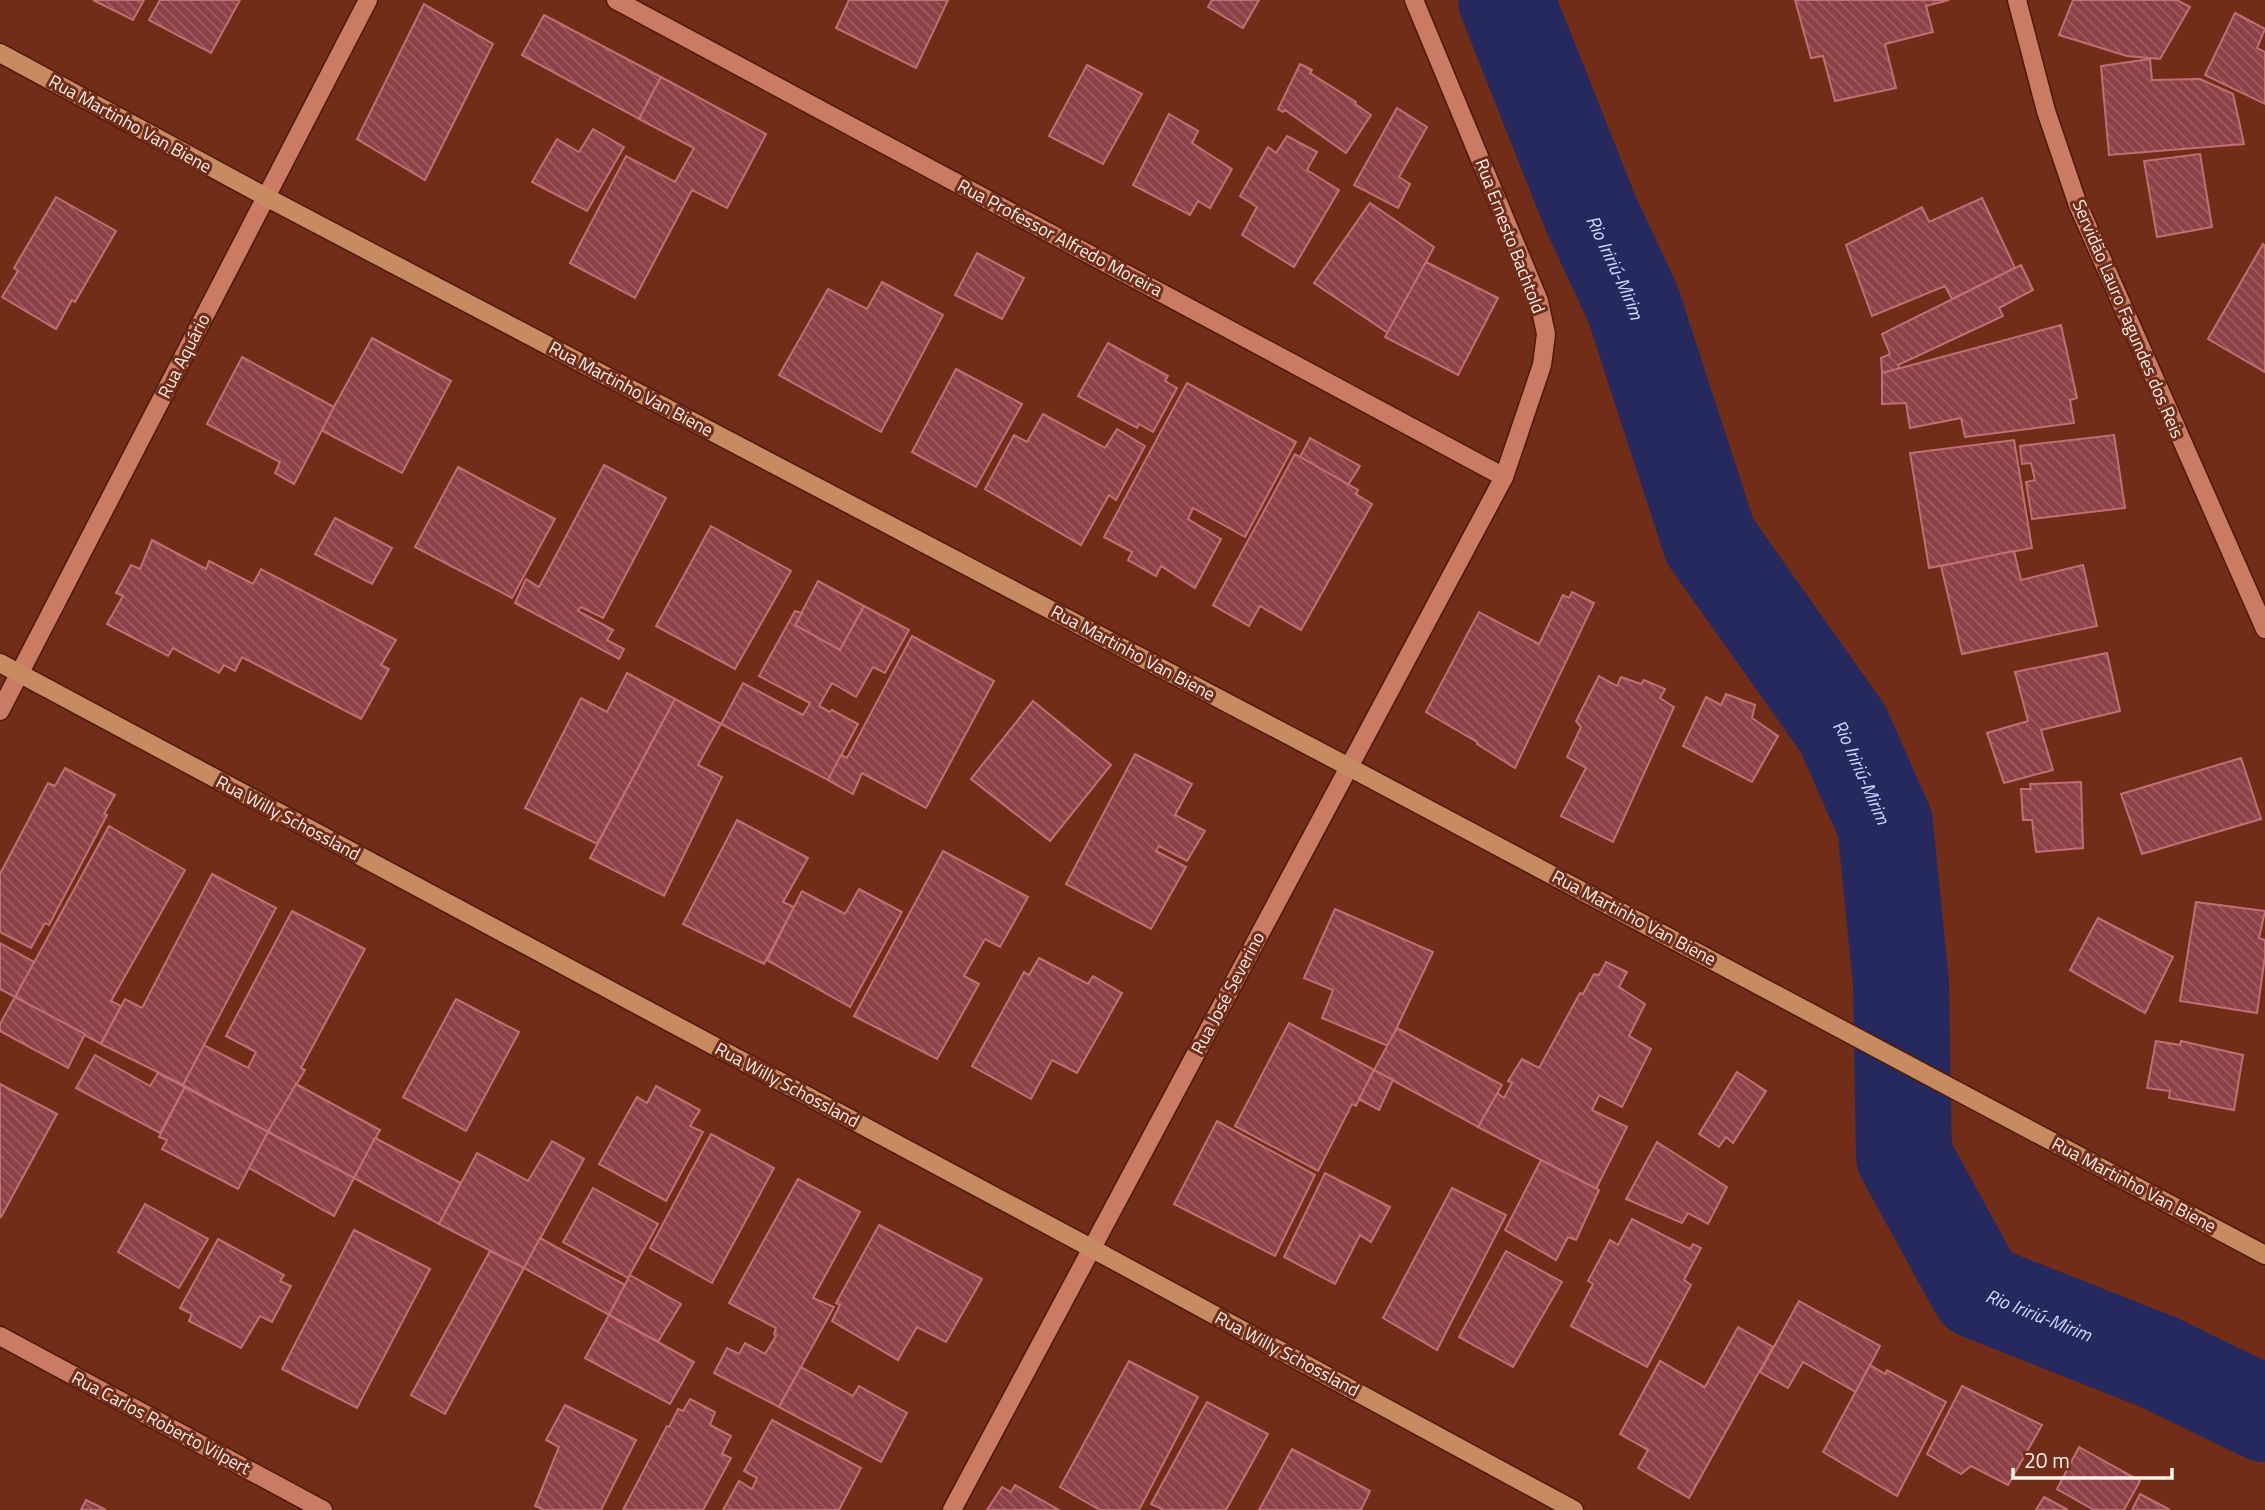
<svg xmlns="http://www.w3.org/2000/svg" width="2265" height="1510" font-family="'Titillium Web',sans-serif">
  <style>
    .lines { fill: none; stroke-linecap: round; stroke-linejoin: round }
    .river { stroke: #26295d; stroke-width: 96 }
    .building { fill: url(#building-back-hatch); stroke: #c16f73; stroke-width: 2 }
    .street-casing { stroke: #4d1909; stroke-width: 21 }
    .secondary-casing { stroke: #4d1909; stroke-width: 21 }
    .street { stroke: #c97b64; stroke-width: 18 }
    .secondary { stroke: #c78b61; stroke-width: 18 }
    .labels { text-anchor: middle; stroke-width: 6; stroke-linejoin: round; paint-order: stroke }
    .street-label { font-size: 18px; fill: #fbf2ef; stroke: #722d18 }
    .water-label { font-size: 19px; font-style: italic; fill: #d1d7fa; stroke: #722d18 }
  </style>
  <defs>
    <pattern id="building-back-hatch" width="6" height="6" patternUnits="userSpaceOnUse" patternTransform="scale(1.75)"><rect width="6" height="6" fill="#8d4147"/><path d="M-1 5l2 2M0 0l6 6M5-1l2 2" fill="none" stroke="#9e5d62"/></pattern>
  </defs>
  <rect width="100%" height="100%" fill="#722d18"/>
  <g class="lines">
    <path class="river" id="s1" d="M1506 0 1591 214 1633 304 1710 541 1843 729 1885 824 1901 983 1904 1156 1978 1291 2158 1362 2265 1414"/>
  </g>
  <g class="building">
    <polygon points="93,0 144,0 133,20"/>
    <polygon points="160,0 240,0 211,53 149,20"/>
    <polygon points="849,0 948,0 916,68 836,28"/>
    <polygon points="1212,0 1259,0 1243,28 1208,7"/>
    <polygon points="1795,0 1949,0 1926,6 1933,32 1885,44 1896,88 1835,101 1823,56 1811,58"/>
    <polygon points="2073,0 2177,0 2190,7 2160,59 2127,56 2059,35"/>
    <polygon points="424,4 493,44 425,180 357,139"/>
    <polygon points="2235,13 2265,29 2257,48 2265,52 2265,104 2205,75"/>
    <polygon points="544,15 661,77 639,119 522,55"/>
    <polygon points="2150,59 2152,80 2200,79 2233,94 2244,144 2109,155 2101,66"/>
    <polygon points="1300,64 1312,70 1310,73 1356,102 1355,104 1371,115 1346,153 1285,110 1283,112 1278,109"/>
    <polygon points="1087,65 1142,94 1103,164 1049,136"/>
    <polygon points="661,77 766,134 727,208 692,190 635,298 570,263 626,156 675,182 694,148 639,119"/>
    <polygon points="1397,108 1427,127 1399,177 1410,184 1398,208 1354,185"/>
    <polygon points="1169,114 1198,131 1192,143 1232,169 1210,208 1198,201 1190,215 1133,185"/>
    <polygon points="593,129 624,147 587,211 532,182 557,139 579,152"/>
    <polygon points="1287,136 1317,152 1307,170 1339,190 1294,267 1242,235 1257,207 1240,196 1268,147 1276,153"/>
    <polygon points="2200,154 2212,227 2157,237 2144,161"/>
    <polygon points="56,197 116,231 75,302 72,300 56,329 2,297 18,271 14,268"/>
    <polygon points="1982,198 2015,268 1952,299 1945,286 1872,316 1846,245 1922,207 1929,222"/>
    <polygon points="1370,203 1434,247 1388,333 1314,283"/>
    <polygon points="2263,244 2265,246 2265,372 2208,339"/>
    <polygon points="977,253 1024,278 1002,319 955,295"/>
    <polygon points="1426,262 1498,298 1458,375 1385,337"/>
    <polygon points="2021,265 2033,290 1999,308 2003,316 1898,365 1900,369 1882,373 1881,358 1890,354 1882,334"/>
    <polygon points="882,282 943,315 881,432 779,375 828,289 867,309"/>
    <polygon points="2061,325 2077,398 2070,400 2074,423 1965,437 1961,418 1910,428 1906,403 1882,404 1882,373"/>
    <polygon points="372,338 451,381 402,473 321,430"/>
    <polygon points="1108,343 1168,376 1165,381 1177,388 1153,432 1139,424 1137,428 1078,396"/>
    <polygon points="242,357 334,407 294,484 275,473 280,462 207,424"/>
    <polygon points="956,369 1022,404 976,487 912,452"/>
    <polygon points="1187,383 1296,442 1245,537 1193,508 1188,519 1221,539 1195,588 1161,566 1156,576 1128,560 1132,552 1104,537"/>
    <polygon points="1043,414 1105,448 1117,429 1145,446 1116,500 1109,495 1081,545 985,489 1014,435 1027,442"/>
    <polygon points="2114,435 2125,508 2032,519 2026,482 2035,480 2031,463 2022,464 2020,446"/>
    <polygon points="1310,438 1360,466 1348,485 1300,457"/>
    <polygon points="2014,440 2032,548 1929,568 1910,453"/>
    <polygon points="1295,454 1358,490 1356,494 1372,504 1301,630 1260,606 1249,626 1213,605"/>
    <polygon points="604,465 666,498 603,618 581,607 578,611 613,630 607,640 624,649 619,659 515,603 526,579 539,587"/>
    <polygon points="458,467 555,519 512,598 415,547"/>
    <polygon points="335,518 392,548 372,584 315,554"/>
    <polygon points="711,526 791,571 735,669 656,626"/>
    <polygon points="152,540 206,569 209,561 253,584 261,569 396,640 381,665 389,669 361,719 242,657 235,671 224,665 219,673 173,648 168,656 107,624 123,596 116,593 131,565 140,569"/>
    <polygon points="2014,551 2021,580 2083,565 2097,626 1962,654 1941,566"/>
    <polygon points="818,581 864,606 840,650 795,625"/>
    <polygon points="1572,592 1594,603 1515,768 1477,744 1477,742 1426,712 1479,612 1539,644 1563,595 1569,598"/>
    <polygon points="864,606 909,630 885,673 873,667 856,697 832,683 819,706 830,712 832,710 858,724 828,780 721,724 743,683 803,715 810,703 759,676 795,611 802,613 795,625 840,650"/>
    <polygon points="912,636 994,681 926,808 862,773 853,794 828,780 841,755 847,758"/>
    <polygon points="2107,653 2120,711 2041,730 2053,770 2004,783 1987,733 2028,721 2015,672"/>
    <polygon points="627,673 675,699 597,844 525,808 581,698 607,712"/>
    <polygon points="1599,676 1617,686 1621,677 1641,684 1644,680 1665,689 1660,698 1674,707 1613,842 1561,816 1586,768 1567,757 1581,727 1576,721"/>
    <polygon points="1726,694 1755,705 1752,718 1778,736 1752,782 1683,746 1706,697 1721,705"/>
    <polygon points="675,699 721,724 698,765 722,777 664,896 590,858"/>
    <polygon points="1033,701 1111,765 1050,841 971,779"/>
    <polygon points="1135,754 1192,784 1175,815 1205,831 1187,861 1159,846 1156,851 1186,867 1151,929 1066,884"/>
    <polygon points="2241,758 2261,819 2142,854 2121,794"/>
    <polygon points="65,768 115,795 104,814 107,815 49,925 45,923 31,948 0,932 0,874 48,783 55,786"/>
    <polygon points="2081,782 2083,848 2036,852 2032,820 2023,820 2021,789 2031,789 2030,784"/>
    <polygon points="737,820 808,858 783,902 794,907 764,964 683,924"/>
    <polygon points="109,826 185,870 111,1001 121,1006 101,1044 15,997"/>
    <polygon points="943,851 1028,897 1000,947 985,939 964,976 979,984 937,1059 854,1016"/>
    <polygon points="212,874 276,908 183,1085 101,1044 125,999 142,1008"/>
    <polygon points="859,889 902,912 850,1007 767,960 802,891 845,914"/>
    <polygon points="2196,902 2265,911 2259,938 2265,940 2265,956 2257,1013 2180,1001"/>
    <polygon points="1335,909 1433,952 1388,1046 1322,1018 1333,990 1304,978"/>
    <polygon points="292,911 365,949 301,1068 305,1070 268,1132 183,1085 204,1045 248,1068 256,1052 226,1036"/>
    <polygon points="2098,918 2173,957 2145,1013 2070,970"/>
    <polygon points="0,943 34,962 15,997 0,989"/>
    <polygon points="1039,958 1088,984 1093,976 1122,993 1077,1073 1052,1060 1031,1099 972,1066 1024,972 1029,975"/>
    <polygon points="1606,962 1627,972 1619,987 1645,1004 1629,1036 1651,1049 1622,1107 1599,1095 1592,1110 1627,1127 1596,1189 1478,1127 1497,1093 1504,1098 1512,1083 1508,1081 1522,1059 1539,1068 1580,993 1583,994 1594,974 1599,975"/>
    <polygon points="15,997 85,1034 68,1068 0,1031 0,1024"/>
    <polygon points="456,999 519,1032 466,1131 403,1097"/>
    <polygon points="1289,1023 1374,1070 1356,1106 1352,1104 1318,1171 1235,1126"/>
    <polygon points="1397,1028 1502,1085 1478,1127 1374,1070"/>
    <polygon points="2156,1041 2180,1045 2181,1041 2243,1055 2234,1110 2169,1098 2170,1091 2147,1088"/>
    <polygon points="95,1055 150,1086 158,1073 185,1087 160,1133 76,1088"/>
    <polygon points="1374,1070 1393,1080 1379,1110 1359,1099"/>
    <polygon points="1737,1072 1766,1091 1733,1143 1726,1137 1719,1147 1699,1134"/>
    <polygon points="0,1084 57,1114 1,1217 0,1216"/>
    <polygon points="296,1084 380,1130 354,1178 268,1132"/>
    <polygon points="656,1086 700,1110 690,1126 703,1132 666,1201 599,1164 637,1097 647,1103"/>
    <polygon points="185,1087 268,1132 238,1189 162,1149 167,1140 159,1137"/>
    <polygon points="1217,1121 1315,1175 1275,1256 1174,1204"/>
    <polygon points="268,1132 354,1178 334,1216 249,1168"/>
    <polygon points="711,1134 774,1168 712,1283 650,1248"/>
    <polygon points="375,1138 461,1183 439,1224 354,1178"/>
    <polygon points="552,1141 584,1159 524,1268 439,1224 477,1153 528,1181"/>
    <polygon points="1657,1142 1727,1187 1708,1224 1688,1213 1682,1223 1626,1199"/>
    <polygon points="1541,1160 1599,1190 1576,1240 1568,1237 1556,1260 1505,1230"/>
    <polygon points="1325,1173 1390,1207 1371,1242 1360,1235 1335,1284 1284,1257"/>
    <polygon points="798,1179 860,1212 813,1298 834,1307 779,1407 714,1373 727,1348 739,1354 745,1343 765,1354 776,1336 774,1334 776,1328 729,1303"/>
    <polygon points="593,1188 658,1224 628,1278 563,1242"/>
    <polygon points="1452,1188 1506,1215 1437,1350 1383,1318"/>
    <polygon points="145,1204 208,1239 179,1288 118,1252"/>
    <polygon points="1632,1219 1690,1249 1693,1244 1701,1248 1684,1280 1691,1285 1647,1367 1571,1326 1593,1284 1588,1281 1610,1240 1618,1245"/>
    <polygon points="879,1225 982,1279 946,1342 917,1327 898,1360 832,1321 840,1305 836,1303"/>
    <polygon points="354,1230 430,1269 357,1408 282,1369"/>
    <polygon points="540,1238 625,1285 609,1315 524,1268"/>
    <polygon points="218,1239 284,1275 280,1281 291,1286 272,1322 260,1316 241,1348 189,1321 192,1314 180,1308"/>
    <polygon points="490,1251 524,1268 445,1414 411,1395"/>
    <polygon points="1506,1251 1562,1282 1513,1367 1459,1337"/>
    <polygon points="630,1275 681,1304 658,1342 609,1315"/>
    <polygon points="1799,1301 1880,1346 1856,1392 1803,1362 1788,1388 1760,1372"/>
    <polygon points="609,1315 694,1362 670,1404 585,1358"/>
    <polygon points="1738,1327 1773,1347 1689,1498 1638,1468 1648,1450 1620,1434 1660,1361 1705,1387"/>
    <polygon points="1129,1361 1198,1397 1139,1510 1100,1510 1060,1487"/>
    <polygon points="1870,1365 1885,1374 1887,1370 1946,1402 1897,1496 1823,1452"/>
    <polygon points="801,1367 853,1396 859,1386 907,1413 881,1462 779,1407"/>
    <polygon points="1962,1386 2042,1425 2008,1485 1971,1466 1961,1474 1927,1454"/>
    <polygon points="690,1399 715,1412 710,1425 731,1436 722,1454 731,1458 703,1510 623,1510 667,1426 669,1427 678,1409 683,1411"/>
    <polygon points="1207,1402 1268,1434 1226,1510 1164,1510 1151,1504"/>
    <polygon points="565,1405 636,1440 601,1510 544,1510 535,1506 559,1447 546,1440"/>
    <polygon points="772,1420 861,1468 839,1510 723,1510 739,1481 752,1489 757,1478 744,1471"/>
    <polygon points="2079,1447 2140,1481 2124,1510 2094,1510 2057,1489"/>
    <polygon points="1292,1449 1370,1491 1361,1510 1259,1510"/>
    <polygon points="1015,1485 1059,1510 987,1510 1002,1487 1011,1492"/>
    <polygon points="2140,1494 2170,1510 2132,1510"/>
    <polygon points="2044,1497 2068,1510 2036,1510"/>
    <polygon points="86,1500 106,1510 81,1510"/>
  </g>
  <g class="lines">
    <defs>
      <g id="street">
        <polyline points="616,0 1504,477"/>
        <polyline points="2017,0 2046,111 2078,205 2265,629"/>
        <polyline points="0,711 368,0"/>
        <polyline points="0,1336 323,1510"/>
        <polyline points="952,1510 1504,477 1542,365 1546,334 1539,301 1414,0"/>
      </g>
      <g id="secondary">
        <polyline points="0,53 266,197 1349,767 2265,1255"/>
        <polyline points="0,663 1091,1248 1574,1510"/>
      </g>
    </defs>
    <use href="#street" class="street-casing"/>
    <use href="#secondary" class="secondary-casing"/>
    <use href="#street" class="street"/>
    <use href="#secondary" class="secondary"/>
  </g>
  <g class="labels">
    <g class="street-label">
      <text transform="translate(130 124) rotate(29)" y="6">Rua Martinho Van Biene</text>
      <text transform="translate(1510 236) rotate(69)" y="6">Rua Ernesto Bachtold</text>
      <text transform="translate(1060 238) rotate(28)" y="6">Rua Professor Alfredo Moreira</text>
      <text transform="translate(2128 319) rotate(67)" y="6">Servidão Lauro Fagundes dos Reis</text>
      <text transform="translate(184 356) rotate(-63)" y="6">Rua Aquário</text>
      <text transform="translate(631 389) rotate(28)" y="6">Rua Martinho Van Biene</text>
      <text transform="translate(1133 653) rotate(28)" y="6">Rua Martinho Van Biene</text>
      <text transform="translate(288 818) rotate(28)" y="6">Rua Willy Schossland</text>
      <text transform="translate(1634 918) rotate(28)" y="6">Rua Martinho Van Biene</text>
      <text transform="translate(1228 993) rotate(-62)" y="6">Rua José Severino</text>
      <text transform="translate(787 1085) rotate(28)" y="6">Rua Willy Schossland</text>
      <text transform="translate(2134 1185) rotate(28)" y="6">Rua Martinho Van Biene</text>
      <text transform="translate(1287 1354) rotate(28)" y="6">Rua Willy Schossland</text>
      <text transform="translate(161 1423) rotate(28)" y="6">Rua Carlos Roberto Vilpert</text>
    </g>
    <g class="water-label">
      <text dy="7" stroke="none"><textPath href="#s1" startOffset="289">Rio Iririú-Mirim</textPath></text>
      <text dy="7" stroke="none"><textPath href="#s1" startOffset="856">Rio Iririú-Mirim</textPath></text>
      <text dy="7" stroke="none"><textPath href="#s1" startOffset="1465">Rio Iririú-Mirim</textPath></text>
    </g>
  </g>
  <path d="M2013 1468v10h159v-10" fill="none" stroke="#fbf2ef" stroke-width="3.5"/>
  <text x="2024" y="1468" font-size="21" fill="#fbf2ef" stroke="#722d18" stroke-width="5" paint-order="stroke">20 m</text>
</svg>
